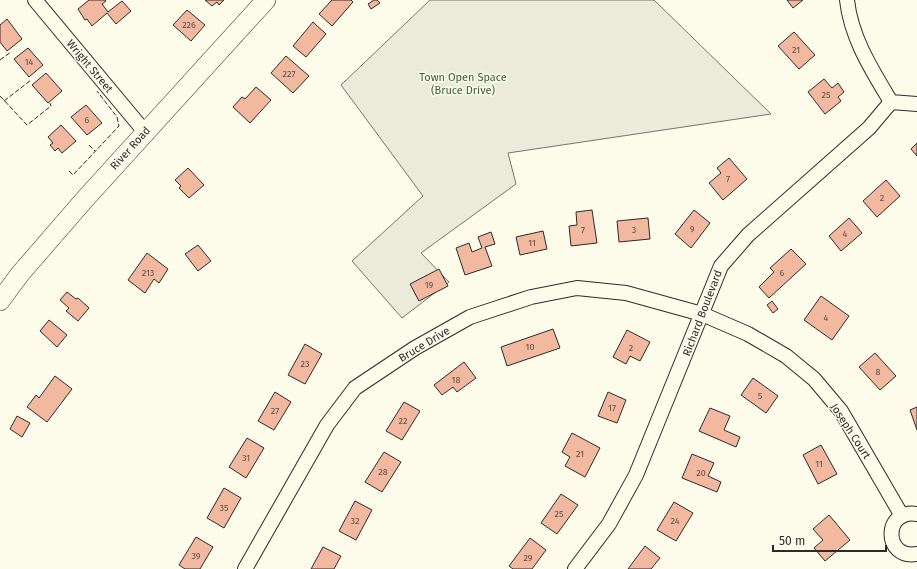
<svg xmlns="http://www.w3.org/2000/svg" width="917" height="569" font-family="'Fira Sans',sans-serif">
  <style>
    .green { fill: #ecebdb; stroke: #74746e }
    .building { fill: #f2b8a0; stroke: #2b2b2b }
    .lines { fill: none; stroke-linecap: round; stroke-linejoin: round }
    .street-casing { stroke: #2b2b2b; stroke-width: 16 }
    .secondary-casing { stroke: #2b2b2b; stroke-width: 20 }
    .street { stroke: #fdfbea; stroke-width: 14 }
    .secondary { stroke: #fdfbea; stroke-width: 19 }
    .fence { stroke: #2b2b2b; stroke-width: 1; stroke-dasharray: 5 2; stroke-linecap: butt }
    .labels { text-anchor: middle; stroke-width: 3; stroke-linejoin: round; paint-order: stroke }
    .number-label { font-size: 9px; fill: #5d4e48 }
    .street-label { font-size: 11px; fill: #2b2b2b; stroke: #fdfbea }
    .park-label { font-size: 11px; fill: #34623c; stroke: #fdfbea }
  </style>
  <rect width="100%" height="100%" fill="#fdfbea"/>
  <polygon class="green" points="430,0 654,0 771,114 508,153 516,184 421,253 449,282 402,318 352,261 423,196 341,85"/>
  <g class="building">
    <polygon points="89,0 105,0 106,1 102,4 108,12 122,1 131,11 116,24 107,13 92,26 87,19 85,20 78,9"/>
    <polygon points="205,0 224,0 219,5 217,2 212,6"/>
    <polygon points="332,0 351,0 353,2 332,26 319,14"/>
    <polygon points="374,0 377,0 380,3 371,9 368,4"/>
    <polygon points="787,0 803,0 793,8"/>
    <polygon points="187,10 205,25 191,41 173,25"/>
    <polygon points="7,19 22,39 7,51 0,42 0,25"/>
    <polygon points="313,22 326,34 306,57 293,46"/>
    <polygon points="794,32 815,55 799,69 778,46"/>
    <polygon points="28,48 43,65 29,77 14,59"/>
    <polygon points="286,56 309,76 293,93 271,73"/>
    <polygon points="46,73 62,91 48,103 32,85"/>
    <polygon points="824,79 832,88 838,83 844,92 838,97 841,101 825,114 808,92"/>
    <polygon points="256,87 271,100 250,123 233,107 242,97 245,99"/>
    <polygon points="86,105 102,123 87,135 71,117"/>
    <polygon points="61,125 76,141 62,153 58,148 55,151 50,145 53,143 48,137"/>
    <polygon points="917,143 917,156 911,149"/>
    <polygon points="729,158 747,179 723,200 709,183 721,173 717,168"/>
    <polygon points="188,168 204,185 189,198 179,188 181,186 175,180"/>
    <polygon points="886,180 900,196 877,217 863,201"/>
    <polygon points="592,210 597,243 571,246 569,226 577,225 576,212"/>
    <polygon points="694,210 710,223 691,248 675,234"/>
    <polygon points="648,218 650,239 619,242 617,221"/>
    <polygon points="849,218 862,233 841,251 829,236"/>
    <polygon points="543,231 547,249 520,255 516,237"/>
    <polygon points="491,232 495,244 485,247 492,266 465,275 456,248 469,243 472,252 482,248 478,237"/>
    <polygon points="198,245 211,261 198,271 185,254"/>
    <polygon points="791,249 806,264 769,298 759,287 774,272 770,268"/>
    <polygon points="147,253 168,269 159,283 154,279 145,293 128,280"/>
    <polygon points="439,269 448,286 419,301 410,284"/>
    <polygon points="67,292 76,299 78,298 89,308 78,321 66,311 69,308 60,300"/>
    <polygon points="821,296 849,316 832,340 804,320"/>
    <polygon points="772,301 778,309 773,313 767,305"/>
    <polygon points="49,320 67,335 57,347 40,331"/>
    <polygon points="553,329 560,348 507,366 501,347"/>
    <polygon points="627,330 650,342 640,361 630,356 626,364 613,357"/>
    <polygon points="305,344 322,354 305,384 288,375"/>
    <polygon points="875,353 896,376 880,390 859,367"/>
    <polygon points="464,362 476,378 457,392 453,387 442,395 434,385"/>
    <polygon points="55,376 72,389 47,422 27,407 36,395 39,398"/>
    <polygon points="753,378 778,396 766,413 741,395"/>
    <polygon points="275,392 291,402 274,430 258,421"/>
    <polygon points="608,392 626,400 617,423 598,416"/>
    <polygon points="404,402 420,411 402,440 386,431"/>
    <polygon points="917,407 917,430 910,410"/>
    <polygon points="710,408 730,416 724,430 740,437 736,447 699,431"/>
    <polygon points="17,416 30,423 22,437 10,429"/>
    <polygon points="572,433 600,448 585,477 565,466 570,457 562,452"/>
    <polygon points="247,438 264,448 246,478 229,467"/>
    <polygon points="821,445 837,474 818,484 803,455"/>
    <polygon points="384,452 401,462 382,492 365,482"/>
    <polygon points="692,454 714,463 708,476 721,482 717,492 682,478"/>
    <polygon points="224,488 241,498 224,528 207,518"/>
    <polygon points="561,494 578,505 557,534 541,523"/>
    <polygon points="355,501 372,510 356,540 339,531"/>
    <polygon points="674,502 693,513 676,541 657,530"/>
    <polygon points="829,515 850,540 825,561 814,548 823,540 813,529"/>
    <polygon points="196,537 213,547 200,569 185,569 179,565"/>
    <polygon points="530,538 546,550 532,569 513,569 509,566"/>
    <polygon points="645,546 660,558 651,569 628,569"/>
    <polygon points="323,547 341,556 334,569 311,569"/>
  </g>
  <g class="lines">
    <defs>
      <g id="street">
        <polyline points="35,0 145,132"/>
        <path d="M847 0C851 38 872 70 891 102L917 104"/>
        <path d="M917 514C883 508 883 560 917 554"/>
        <polyline points="245,569 327,425 355,388 415,348 470,317 531,297 577,288 626,293 702,314 748,334 786,356 814,379 841,411 902,516"/>
        <polyline points="575,569 609,524 636,475 721,266 748,235 869,128 891,102"/>
      </g>
      <polyline id="secondary" points="0,301 20,274 85,199 266,0"/>
    </defs>
    <use href="#street" class="street-casing"/>
    <use href="#secondary" class="secondary-casing"/>
    <use href="#street" class="street"/>
    <use href="#secondary" class="secondary"/>
    <g class="fence">
      <polyline points="0,60 11,52"/>
      <polyline points="0,96 27,125 51,106 50,103"/>
      <polyline points="4,101 31,80"/>
      <polyline points="89,145 95,151"/>
      <polyline points="69,171 73,175 119,126 117,117 97,91"/>
    </g>
  </g>
  <g class="labels">
    <g class="number-label">
      <text x="189" y="28">226</text>
      <text x="796" y="53">21</text>
      <text x="29" y="65">14</text>
      <text x="289" y="77">227</text>
      <text x="826" y="98">25</text>
      <text x="87" y="123">6</text>
      <text x="728" y="182">7</text>
      <text x="882" y="201">2</text>
      <text x="692" y="232">9</text>
      <text x="583" y="233">7</text>
      <text x="634" y="233">3</text>
      <text x="845" y="237">4</text>
      <text x="532" y="246">11</text>
      <text x="148" y="276">213</text>
      <text x="782" y="276">6</text>
      <text x="429" y="288">19</text>
      <text x="826" y="321">4</text>
      <text x="530" y="350">10</text>
      <text x="631" y="351">2</text>
      <text x="305" y="367">23</text>
      <text x="878" y="375">8</text>
      <text x="456" y="383">18</text>
      <text x="760" y="399">5</text>
      <text x="612" y="411">17</text>
      <text x="275" y="414">27</text>
      <text x="403" y="424">22</text>
      <text x="580" y="457">21</text>
      <text x="246" y="461">31</text>
      <text x="819" y="467">11</text>
      <text x="383" y="475">28</text>
      <text x="701" y="476">20</text>
      <text x="224" y="511">35</text>
      <text x="559" y="517">25</text>
      <text x="355" y="524">32</text>
      <text x="675" y="524">24</text>
      <text x="196" y="559">39</text>
      <text x="528" y="561">29</text>
    </g>
    <g class="street-label">
      <text transform="translate(90 66) rotate(50)" y="4">Wright Street</text>
      <text transform="translate(130 148) rotate(-48)" y="4">River Road</text>
      <text transform="translate(702 313) rotate(-69)" y="4">Richard Boulevard</text>
      <text transform="translate(424 344) rotate(-31)" y="4">Bruce Drive</text>
      <text transform="translate(851 431) rotate(57)" y="4">Joseph Court</text>
    </g>
    <g class="park-label">
      <text x="463" y="81">Town Open Space<tspan x="463" dy="13">(Bruce Drive)</tspan></text>
    </g>
  </g>
  <path d="M773 545v6h113v-6" fill="none" stroke="#2b2b2b" stroke-width="2"/>
  <text x="779" y="545" font-size="12" fill="#2b2b2b" stroke="#fdfbea" stroke-width="3" paint-order="stroke">50 m</text>
</svg>
